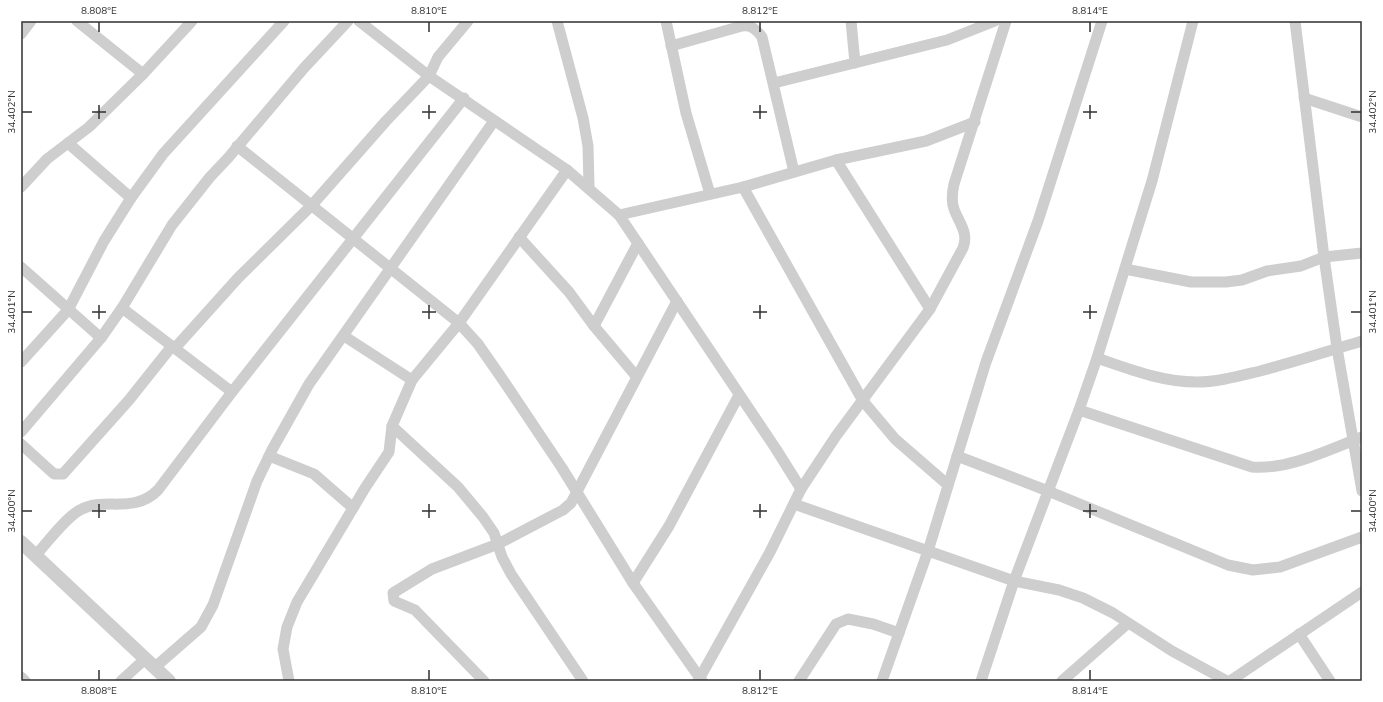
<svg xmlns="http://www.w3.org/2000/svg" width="1383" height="702" font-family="'Nunito Sans',sans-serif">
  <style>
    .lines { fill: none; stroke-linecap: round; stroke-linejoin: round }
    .minor { stroke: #cecece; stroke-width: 11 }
    .tertiary { stroke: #cecece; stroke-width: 14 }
    .ticks { fill: none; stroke: #313131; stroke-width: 1.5 }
    .neatline { fill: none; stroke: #313131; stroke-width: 1.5 }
    .ticks-label { font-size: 10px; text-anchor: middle; fill: #313131 }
  </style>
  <rect width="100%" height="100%" fill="#fff"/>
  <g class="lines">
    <g class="minor">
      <polyline points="77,21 143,74"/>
      <polyline points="359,21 429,76 567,170 619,215 776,449 801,489"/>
      <polyline points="557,21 583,118 588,146 589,187"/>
      <polyline points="666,21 686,113 710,194"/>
      <polyline points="851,21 855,63"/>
      <polyline points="1295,21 1324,257 1337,348 1362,491"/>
      <polyline points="21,34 31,21"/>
      <path d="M671 46 742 26C751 25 756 29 762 37L794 172"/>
      <polyline points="774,83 947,40 995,21"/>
      <polyline points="1304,98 1362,117"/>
      <polyline points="68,143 131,198"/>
      <polyline points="237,146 459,323 478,344 503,380 562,468 633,583 702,681"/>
      <polyline points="836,160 930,309"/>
      <polyline points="21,187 47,159 89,127 143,74 192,21"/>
      <polyline points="743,187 863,401 895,439 948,485"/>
      <polyline points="619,215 743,187 836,160 926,141 975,122"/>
      <polyline points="519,237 569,292 594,326 636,376"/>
      <polyline points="21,267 101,338"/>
      <polyline points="1125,269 1191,282 1226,282 1242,280 1267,271 1301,266 1324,257 1362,253"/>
      <polyline points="122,308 232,392"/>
      <polyline points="594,326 638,243"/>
      <polyline points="344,336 412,380"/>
      <polyline points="175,348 238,278 312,205 386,121 429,76 438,57 468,21"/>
      <path d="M1097 358C1129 369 1162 382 1197 382 1218 382 1239 376 1260 371 1294 362 1328 351 1362 341"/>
      <polyline points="21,362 68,310 104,241 131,198 163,154 284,21"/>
      <path d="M1079 410 1252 467C1288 470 1328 450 1362 437"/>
      <polyline points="392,426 458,487 483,517 494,533 502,557 511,574 583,681"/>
      <polyline points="21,432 101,338 122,308 172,225 210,177 228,158 304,68 348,21"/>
      <polyline points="21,444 54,474 63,474 129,400 172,346"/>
      <polyline points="269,456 314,474 353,508"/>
      <polyline points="957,456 1048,491 1228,565 1253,570 1280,567 1362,537"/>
      <polyline points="794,504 1014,581 1059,590 1083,598 1113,613 1172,651 1227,681"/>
      <path d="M35 556C46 544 66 517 80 510 105 496 133 515 158 490L232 392 464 98"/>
      <polyline points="633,583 669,526 739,395"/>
      <polyline points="1299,634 1330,681"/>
      <polyline points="154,668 201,627 213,605 257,481 273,448 309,384 494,121"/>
      <polyline points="21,677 25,681"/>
      <polyline points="121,681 145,659"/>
      <polyline points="289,681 283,649 287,627 297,602 365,488 389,452 392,426 412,380 459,323 567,170"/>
      <polyline points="484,681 415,610 394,601 393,593 432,569 498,544 563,510 571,503 677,301"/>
      <path d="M698 681 770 552 801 489 836 436 930 309 963 248C969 233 959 223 954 209 951 201 952 193 954 184L1006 21"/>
      <polyline points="799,681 836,624 848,619 873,624 899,633"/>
      <polyline points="882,681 928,551 986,362 1038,221 1102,21"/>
      <polyline points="981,681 1014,581 1079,410 1097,358 1152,181 1193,21"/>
      <polyline points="1062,681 1128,623"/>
      <polyline points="1230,681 1362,592"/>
    </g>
    <polyline class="tertiary" points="21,542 169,681"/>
  </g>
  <path class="ticks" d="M99 22V32M429 22V32M760 22V32M1090 22V32M99 105V119M429 105V119M760 105V119M1090 105V119M22 112H32M92 112H106M422 112H436M753 112H767M1083 112H1097M1351 112H1361M99 305V319M429 305V319M760 305V319M1090 305V319M22 312H32M92 312H106M422 312H436M753 312H767M1083 312H1097M1351 312H1361M99 504V518M429 504V518M760 504V518M1090 504V518M22 511H32M92 511H106M422 511H436M753 511H767M1083 511H1097M1351 511H1361M99 670V680M429 670V680M760 670V680M1090 670V680"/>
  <rect width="1383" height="702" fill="none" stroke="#ffffff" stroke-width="44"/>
  <rect x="22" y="22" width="1339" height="658" class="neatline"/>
  <g class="ticks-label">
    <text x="99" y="14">8.808°E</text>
    <text x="429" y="14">8.810°E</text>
    <text x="760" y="14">8.812°E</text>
    <text x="1090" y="14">8.814°E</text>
    <text transform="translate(11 112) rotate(-90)" y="4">34.402°N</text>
    <text transform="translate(1372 112) rotate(-90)" y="4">34.402°N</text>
    <text transform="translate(11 312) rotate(-90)" y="4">34.401°N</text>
    <text transform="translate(1372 312) rotate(-90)" y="4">34.401°N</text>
    <text transform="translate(11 511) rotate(-90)" y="4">34.400°N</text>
    <text transform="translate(1372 511) rotate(-90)" y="4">34.400°N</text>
    <text x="99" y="694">8.808°E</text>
    <text x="429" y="694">8.810°E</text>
    <text x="760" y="694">8.812°E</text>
    <text x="1090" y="694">8.814°E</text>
  </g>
</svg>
